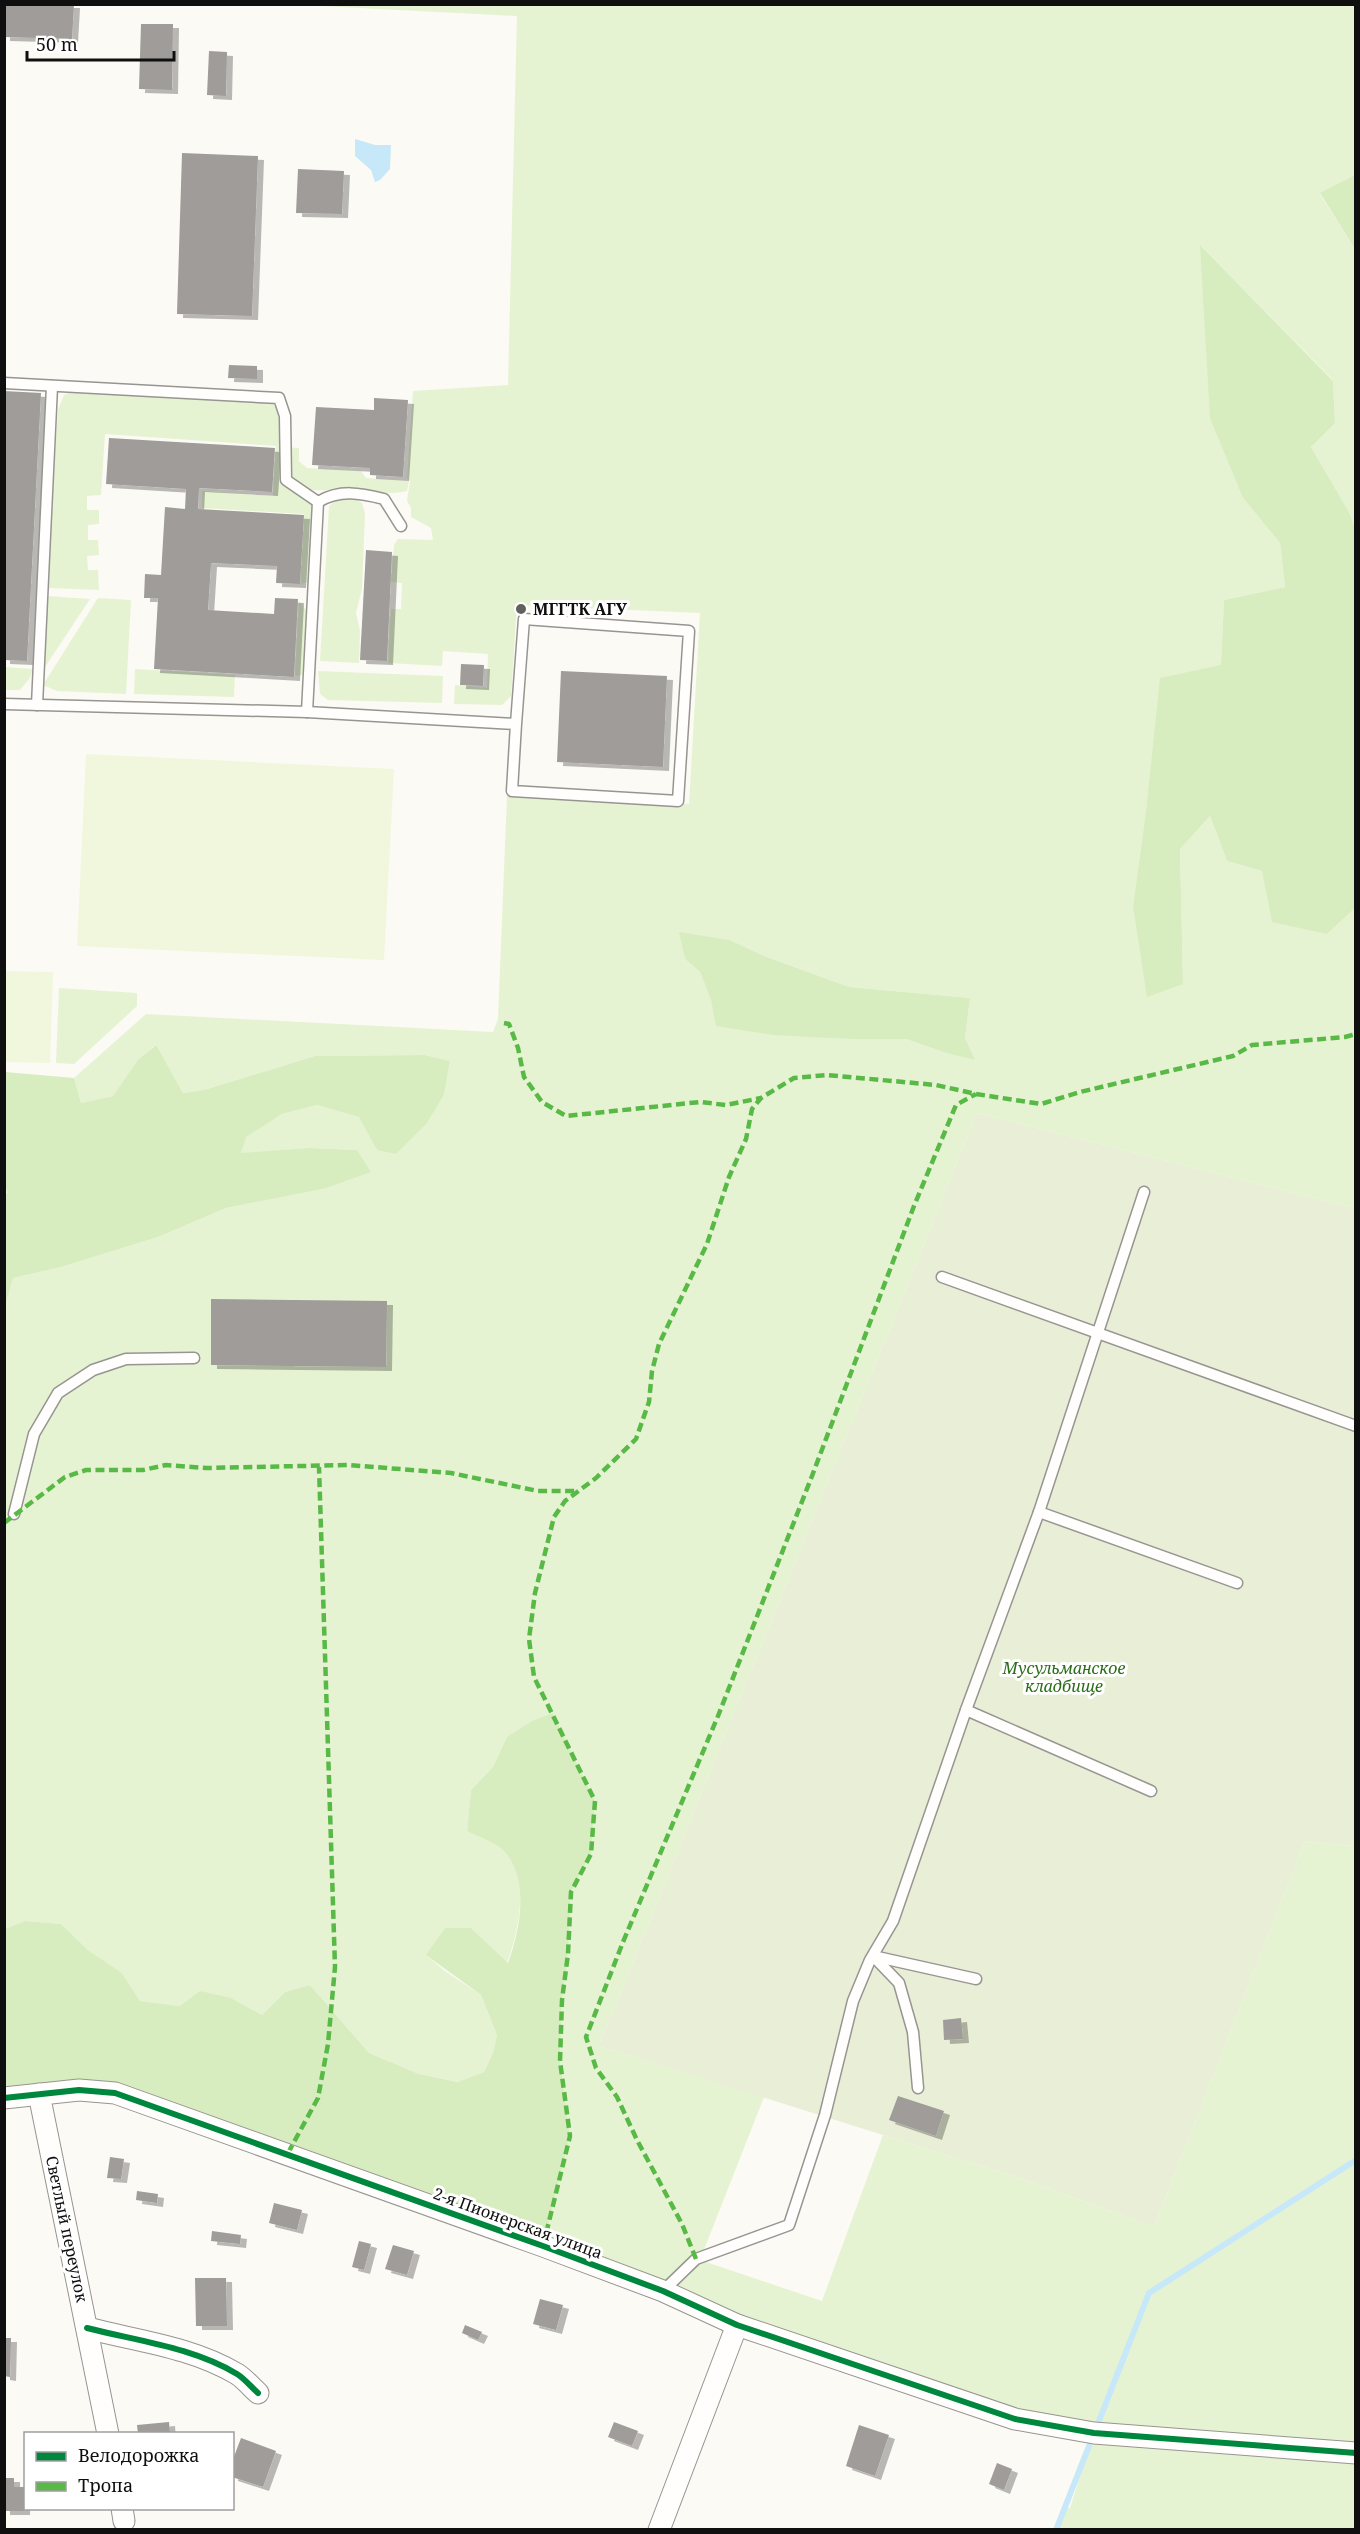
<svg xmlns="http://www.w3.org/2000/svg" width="1360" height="2534" font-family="'Noto Serif',serif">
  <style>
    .green { fill: #e6f3d2; fill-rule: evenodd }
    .forest { fill: #d7ecbf }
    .cemetery { fill: #e9eed6 }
    .pitch { fill: #f0f7dc }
    .water { fill: #c7e8f9 }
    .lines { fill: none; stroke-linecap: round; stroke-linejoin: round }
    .stream { stroke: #c7e8f9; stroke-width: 6 }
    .building { fill: #9f9c99; filter: url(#shadow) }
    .lane-casing { stroke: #969592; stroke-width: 13 }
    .street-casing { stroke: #969592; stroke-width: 23 }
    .lane { stroke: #fffefd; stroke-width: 10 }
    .street { stroke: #fffefd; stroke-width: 21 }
    .quiet { stroke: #58b947; stroke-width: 4.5; stroke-dasharray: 9 4.5; stroke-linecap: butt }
    .cycleway-casing { stroke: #fff; stroke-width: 10 }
    .cycleway { stroke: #00873e; stroke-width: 6 }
    .poi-dot { fill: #62615f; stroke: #fff; stroke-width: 2 }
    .labels { text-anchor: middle; stroke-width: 6; stroke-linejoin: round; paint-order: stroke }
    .poi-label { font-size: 16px; font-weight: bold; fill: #0f0f0f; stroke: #fff; text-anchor: start }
    .park-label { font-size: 16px; font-style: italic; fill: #2c6d19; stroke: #fff }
    .street-label { font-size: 16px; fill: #0f0f0f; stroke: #fff }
  </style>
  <defs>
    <filter id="shadow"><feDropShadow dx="6" dy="4" stdDeviation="0" flood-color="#0004"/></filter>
  </defs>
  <rect width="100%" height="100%" fill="#fcfaf4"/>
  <g class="green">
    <path d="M302 5H1355V175L1320 194 1355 249V528L1349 512 1311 447 1335 423 1333 380 1201 246 1243 498 1280 543 1285 587 1224 600 1221 665 1147 803 1133 906 1183 984 1180 849 1210 816 1227 861 1262 871 1327 934 1355 908V1208L977 1113 599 2046 764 2097 700 2260 822 2301 883 2135 1017 2177 1154 2227 1305 1841 1355 1846V2529H1056L1065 2506 1070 2508 1094 2433 1015 2419 543 2246 570 2136 560 2061 562 2000 568 1954 571 1892 591 1854 595 1801 553 1713 507 1737 493 1767 471 1790 467 1831C478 1837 497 1842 505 1851 530 1879 519 1931 507 1963L471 1928 426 1955 445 1971 481 1995 497 2035 493 2053 484 2072 459 2082 419 2074 369 2053 310 1985 285 1992 262 2015 231 1998 180 2006 140 2001 122 1973 88 1950 61 1924 25 1921 5 1929 4 1306 13 1278 61 1267 158 1237 226 1208 323 1189 357 1150 309 1148 241 1154 245 1137 282 1114 317 1105 360 1117 377 1150 427 1123 444 1095 450 1061 425 1055 315 1056 204 1090 183 1093 155 1045 138 1061 113 1096 81 1103 74 1078 146 1014 493 1032 498 1019 507 795 689 804 700 613 517 605 511 696 502 705 454 704 455 685 487 688 488 654 443 651 442 666 388 663 391 609H401L402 583 391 582 394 545 398 539 433 540 431 528 411 517V508L407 501 410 481 407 478 413 391 508 385 517 16ZM680 933 730 940 764 956 849 987 970 998 965 1038 974 1059 946 1053 906 1039H850L717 1026 711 1000 700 972 685 959Z"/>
    <polygon points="73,391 277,400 283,415 283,447 299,448 299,461 307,468 361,471 366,478 409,481 407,491 395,493 312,490 306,496 315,502 309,582 300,584 304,514 202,508 202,491 273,496 276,446 105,434 101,495 87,496 87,510 99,510 99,524 88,525 88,540 98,540 99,555 87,556 88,570 98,570 99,590 48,588 47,568 58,410 64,395"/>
    <polygon points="353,498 362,503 365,513 362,589 356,613 360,631 359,663 320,661 329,506 339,499"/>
    <polygon points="47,596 90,599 45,667"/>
    <polygon points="98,598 131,600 126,694 57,691 43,685"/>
    <polygon points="299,601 307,611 304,667 302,675 295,676"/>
    <polygon points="5,667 33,669 30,678 20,690 5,690"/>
    <polygon points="135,669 235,675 234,697 134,694"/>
    <polygon points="318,671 443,676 442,703 328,700 320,694"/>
    <polygon points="59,988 137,993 137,1006 74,1064 56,1063"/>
  </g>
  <g class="forest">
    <polygon points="1355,175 1355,249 1320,193"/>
    <polygon points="1200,245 1333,381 1335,423 1311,447 1349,512 1355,528 1355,908 1327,934 1272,922 1262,871 1227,861 1210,816 1180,849 1183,984 1147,997 1133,906 1147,803 1160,678 1221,665 1224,600 1285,587 1280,543 1243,498 1210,418"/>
    <polygon points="679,932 730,940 764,956 849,987 970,998 965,1038 975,1060 946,1053 906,1039 850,1039 773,1035 716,1026 711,1000 700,972 685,959"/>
    <polygon points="156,1045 183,1093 204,1090 315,1056 425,1055 450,1061 444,1095 427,1123 396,1154 377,1150 359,1117 317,1105 282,1114 246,1137 241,1153 309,1148 357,1150 371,1172 323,1189 226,1208 158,1237 61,1267 13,1278 5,1306 4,1196 7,1193 4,1177 5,1072 74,1078 81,1103 113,1096 138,1060"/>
    <path d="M553 1713 595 1801 591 1854 571 1892 568 1954 562 2000 560 2061 570 2136 543 2246 115 2093 5 2098V1929L25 1921 61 1924 88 1950 122 1973 140 2001 180 2006 200 1991 231 1998 262 2015 285 1992 310 1985 369 2053 419 2074 458 2082 484 2072 493 2053 497 2035 481 1995 426 1955 445 1928H471L508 1963C520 1931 530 1879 504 1851 496 1842 478 1837 467 1831L471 1790 493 1767 507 1737 532 1721Z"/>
  </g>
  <polygon class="cemetery" points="977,1113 1355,1208 1355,1846 1305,1841 1154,2227 1017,2177 599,2046"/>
  <g class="pitch">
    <polygon points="86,754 394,769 384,960 77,946"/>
    <polygon points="5,971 53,972 50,1063 5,1062"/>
  </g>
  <polygon class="water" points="355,139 375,145 391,145 390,169 380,180 375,182 371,170 355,156"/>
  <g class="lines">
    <g class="stream">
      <polyline points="1097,2426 1149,2293 1356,2160"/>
      <polyline points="1056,2530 1089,2446"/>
    </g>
  </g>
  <g class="building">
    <polygon points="4,4 74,4 72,39 4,37"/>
    <polygon points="141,24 173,24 172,90 139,89"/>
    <polygon points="209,51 227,52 226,96 207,95"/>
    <polygon points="182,153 258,156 252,316 177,314"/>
    <polygon points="298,169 344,171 342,214 296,213"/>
    <polygon points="229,365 257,366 257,379 228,378"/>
    <polygon points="4,391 41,393 27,661 4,660"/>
    <polygon points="374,398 408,400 403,477 370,475 370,468 312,465 316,407 374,410"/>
    <polygon points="109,438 275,448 272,492 199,488 198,509 304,515 300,584 276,583 277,566 211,563 208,610 274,614 275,598 298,599 294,677 154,669 158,598 144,598 145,574 161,575 165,507 185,509 186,489 106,484"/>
    <polygon points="366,550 392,552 387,661 360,660"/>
    <polygon points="461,664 484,665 483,686 460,685"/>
    <polygon points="561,671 667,676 663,767 557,762"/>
    <polygon points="211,1299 387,1301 386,1367 211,1365"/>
    <polygon points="961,2018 963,2039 944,2040 943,2020"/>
    <polygon points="898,2096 944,2111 936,2136 889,2120"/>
    <polygon points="110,2157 124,2159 121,2179 107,2178"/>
    <polygon points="137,2191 158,2194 157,2203 136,2200"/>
    <polygon points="274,2203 302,2210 297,2230 269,2223"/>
    <polygon points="212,2231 241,2235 240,2244 211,2241"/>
    <polygon points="359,2241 371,2244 364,2270 352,2267"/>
    <polygon points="393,2245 414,2251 407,2275 385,2269"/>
    <polygon points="195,2278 226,2278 227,2326 196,2326"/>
    <polygon points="540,2299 563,2305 556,2330 533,2324"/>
    <polygon points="465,2325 482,2332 478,2340 462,2333"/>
    <polygon points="4,2338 11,2338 10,2377 4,2376"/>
    <polygon points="169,2422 170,2434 138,2434 137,2425"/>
    <polygon points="614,2422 638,2431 632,2446 608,2437"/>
    <polygon points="859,2425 889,2435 875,2476 846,2466"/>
    <polygon points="241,2438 276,2451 263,2487 232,2477 232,2462"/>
    <polygon points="997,2463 1012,2469 1004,2490 989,2484"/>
    <polygon points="4,2478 14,2478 14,2487 25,2487 24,2511 4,2511"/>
  </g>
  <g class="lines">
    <defs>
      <g id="lane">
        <polyline points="4,383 279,398 285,416 286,480 318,502"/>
        <polyline points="4,704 307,712 516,724 512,791 678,801 689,631 524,619 516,724"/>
        <polyline points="37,705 52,386"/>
        <path d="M307 712 318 502C340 489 360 493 384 499L401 526"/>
        <polyline points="942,1277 1356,1426"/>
        <polyline points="1039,1512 1237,1583"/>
        <polyline points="14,1514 34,1434 58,1393 93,1370 126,1359 194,1358"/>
        <polyline points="966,1710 1151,1791"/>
        <polyline points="873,1956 899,1983 913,2032 918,2088"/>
        <polyline points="873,1956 976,1979"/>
        <polyline points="663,2291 696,2259 789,2225 825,2115 853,2001 870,1960 893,1921 966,1710 1039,1512 1144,1192"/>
      </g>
      <g id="street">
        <polyline points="39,2094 108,2434"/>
        <polyline points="4,2098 79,2090 115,2093 543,2246 663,2291 737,2325 1015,2419 1094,2433 1356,2453"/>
        <path d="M87 2328C137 2341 192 2347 237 2374 245 2379 251 2387 258 2393"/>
        <polyline points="122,2508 124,2521"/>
        <polyline points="659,2530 737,2325"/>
      </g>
    </defs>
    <use href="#lane" class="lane-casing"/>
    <use href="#street" class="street-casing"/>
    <use href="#lane" class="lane"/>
    <use href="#street" class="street"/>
    <g class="quiet">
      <polyline points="504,1023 509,1024 518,1048 524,1077 542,1102 566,1116 700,1102 726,1105 761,1098"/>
      <polyline points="4,1523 65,1477 86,1470 143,1470 166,1465 206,1468 348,1465 451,1473 538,1491 578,1491"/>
      <polyline points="288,2153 318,2098 328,2044 335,1967 319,1467"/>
      <polyline points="543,2246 570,2136 560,2061 562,2000 568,1954 571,1892 591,1854 595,1801 534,1677 529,1639 535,1593 554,1517 565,1501 596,1478 636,1439 649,1402 652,1371 659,1344 707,1244 729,1177 746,1139 752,1109 761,1098 794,1078 827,1075 936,1085 976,1094 1041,1104 1080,1092 1233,1056 1252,1045 1345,1037 1356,1034"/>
      <polyline points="696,2259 682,2224 637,2140 617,2097 596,2068 586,2037 623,1942 718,1716 812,1476 914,1206 956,1105 976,1094"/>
    </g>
    <defs>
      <g id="cycleway">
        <polyline points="4,2098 79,2090 115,2093 543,2246 663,2291 737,2325 1015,2419 1094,2433 1356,2453"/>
        <path d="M87 2328C137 2341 192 2347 237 2374 245 2379 251 2387 258 2393"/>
      </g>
    </defs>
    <use href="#cycleway" class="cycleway-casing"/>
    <use href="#cycleway" class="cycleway"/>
  </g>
  <circle class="poi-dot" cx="521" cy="609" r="6"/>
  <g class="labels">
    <g class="poi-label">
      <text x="533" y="615">МГГТК АГУ</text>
    </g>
    <g class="park-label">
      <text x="1064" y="1674">Мусульманское<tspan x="1064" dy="18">кладбище</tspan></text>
    </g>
    <g class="street-label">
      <text transform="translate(518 2223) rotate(20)" y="6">2-я Пионерская улица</text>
      <text transform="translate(67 2229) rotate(78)" y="6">Светлый переулок</text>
    </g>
  </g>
  <rect width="1360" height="2534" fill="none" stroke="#0f0f0f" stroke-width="12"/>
  <rect x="24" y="2432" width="210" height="78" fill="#ffffff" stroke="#9f9f9f" stroke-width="1.5"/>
  <rect x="36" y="2452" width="30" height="9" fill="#00873e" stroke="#9f9f9f" stroke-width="1.5"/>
  <text x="78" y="2462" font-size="18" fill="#0f0f0f">Велодорожка</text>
  <rect x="36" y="2482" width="30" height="9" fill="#58b947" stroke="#9f9f9f" stroke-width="1.5"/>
  <text x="78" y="2492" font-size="18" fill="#0f0f0f">Тропа</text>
  <path d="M27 51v9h147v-9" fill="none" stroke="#0f0f0f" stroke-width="3"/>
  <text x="36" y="51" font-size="18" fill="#0f0f0f" stroke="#ffffff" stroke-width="4.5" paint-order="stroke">50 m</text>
</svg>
